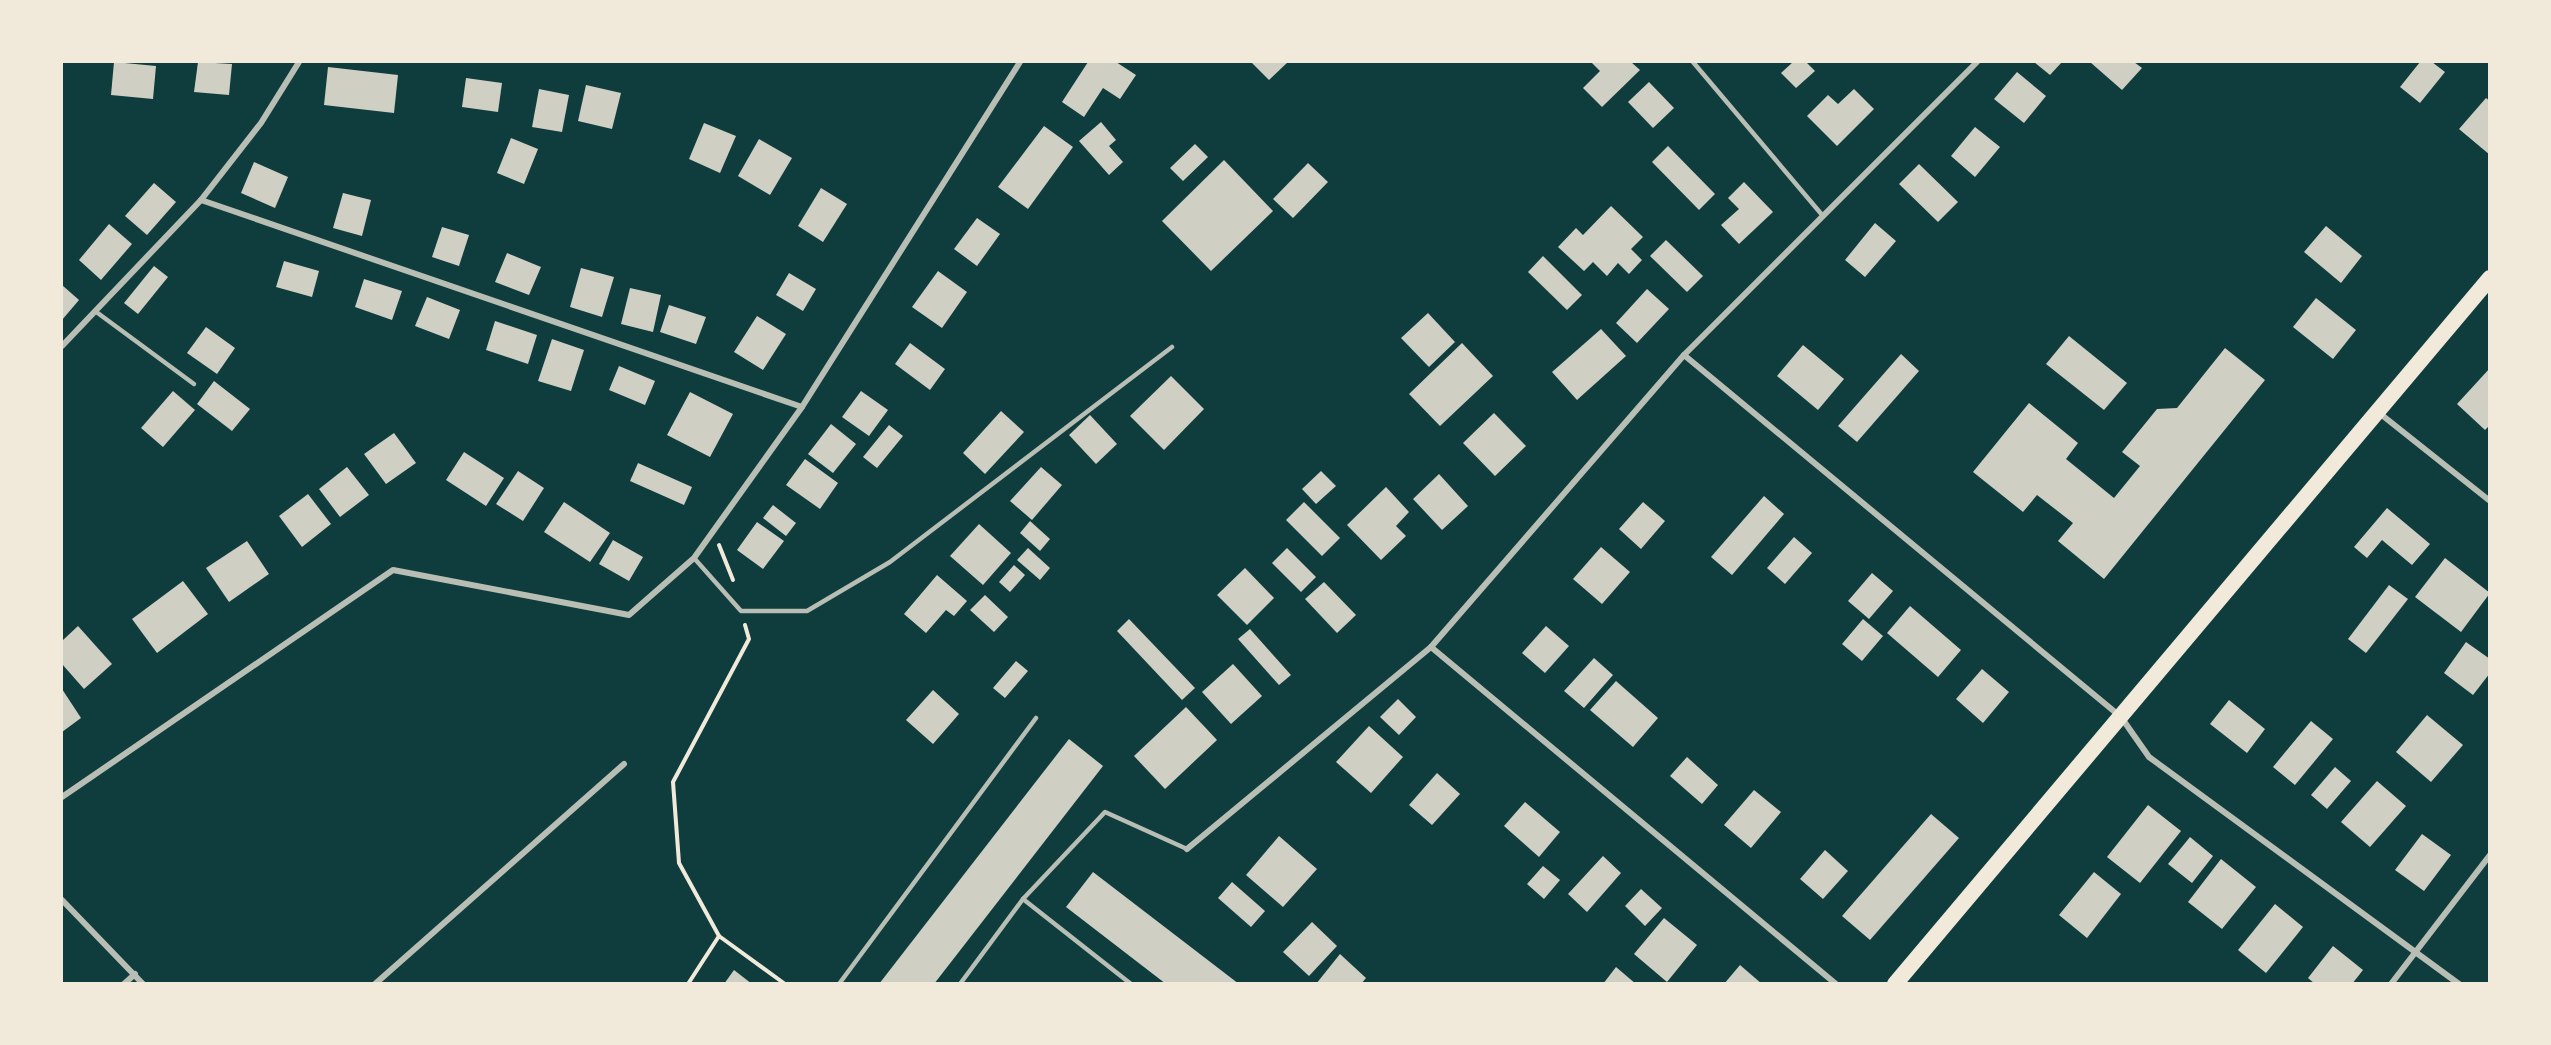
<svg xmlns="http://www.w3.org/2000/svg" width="2551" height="1045" font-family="Barlow,sans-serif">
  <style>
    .building { fill: #cfcfc3 }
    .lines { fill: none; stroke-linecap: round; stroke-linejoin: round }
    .path { stroke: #f1e9da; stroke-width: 4 }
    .service { stroke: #b8beb3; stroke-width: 4.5 }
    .minor { stroke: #b8beb3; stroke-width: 6 }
    .trunk { stroke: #f1e9da; stroke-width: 16 }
  </style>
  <rect width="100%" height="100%" fill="#0f3d3e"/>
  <g class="building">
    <polygon points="114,62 156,66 153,99 111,95"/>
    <polygon points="198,62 232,64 229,95 194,92"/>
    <polygon points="1088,62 1116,62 1136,75 1120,99 1103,88 1084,117 1062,102"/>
    <polygon points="1251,62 1288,62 1269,80"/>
    <polygon points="1591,62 1631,62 1640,70 1602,107 1583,88 1600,71"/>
    <polygon points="1793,62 1806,62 1815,71 1796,88 1781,73"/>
    <polygon points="2034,62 2062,62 2050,75"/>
    <polygon points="2090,62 2134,62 2142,68 2122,90"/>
    <polygon points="2420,62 2432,62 2445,72 2420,103 2400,87"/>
    <polygon points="328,67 398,75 394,113 324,105"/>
    <polygon points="2017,72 2046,96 2024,123 1994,99"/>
    <polygon points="466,78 502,83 498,112 462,107"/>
    <polygon points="1649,82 1674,108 1653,128 1628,102"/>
    <polygon points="586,85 621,93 612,129 578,121"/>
    <polygon points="539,89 569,95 562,132 532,127"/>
    <polygon points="1854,89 1874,109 1837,146 1807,116 1828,95 1838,104"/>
    <polygon points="2486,98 2490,101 2490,155 2459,129"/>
    <polygon points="1101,122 1116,140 1109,146 1123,162 1109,175 1079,141"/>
    <polygon points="704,123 736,136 720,173 689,159"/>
    <polygon points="1044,126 1073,147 1028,209 998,187"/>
    <polygon points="1975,127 2000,147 1975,177 1951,156"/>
    <polygon points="511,138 538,149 524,184 497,173"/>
    <polygon points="759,139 792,158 770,195 738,176"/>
    <polygon points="1195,144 1208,157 1183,181 1170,168"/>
    <polygon points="1668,146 1715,194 1699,210 1652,162"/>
    <polygon points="1224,160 1273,211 1211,271 1162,221"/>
    <polygon points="254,162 288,177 275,208 241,193"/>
    <polygon points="1308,163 1328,182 1293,218 1273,199"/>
    <polygon points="1919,164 1958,202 1938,222 1899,184"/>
    <polygon points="1744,182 1773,212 1739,244 1721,225 1739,209 1728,198"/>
    <polygon points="154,183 176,202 147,235 125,216"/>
    <polygon points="821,188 847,204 823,242 798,226"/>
    <polygon points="343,193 371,200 362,236 333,228"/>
    <polygon points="1611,206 1643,237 1631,249 1642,260 1629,274 1618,263 1607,276 1593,262 1584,271 1558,247 1576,228 1583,235"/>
    <polygon points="977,218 1000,234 977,266 954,249"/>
    <polygon points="1875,223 1896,241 1865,277 1845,260"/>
    <polygon points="109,224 132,244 101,280 79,260"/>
    <polygon points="2326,226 2362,256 2341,283 2304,252"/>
    <polygon points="442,227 469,235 459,266 432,257"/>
    <polygon points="1666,240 1703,276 1687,292 1650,256"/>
    <polygon points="507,253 541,267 529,295 495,282"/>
    <polygon points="1543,256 1582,295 1567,310 1528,272"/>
    <polygon points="284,261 319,271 312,297 276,287"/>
    <polygon points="154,266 168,277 138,314 124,303"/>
    <polygon points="581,268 614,277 602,317 570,307"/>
    <polygon points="938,271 967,292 942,328 912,307"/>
    <polygon points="789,273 816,289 803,311 776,295"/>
    <polygon points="364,279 402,291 392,320 355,307"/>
    <polygon points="62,285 79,300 62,320"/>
    <polygon points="630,288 661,295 653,332 621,324"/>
    <polygon points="1647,289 1669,309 1637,343 1616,323"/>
    <polygon points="427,297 460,310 449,339 415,326"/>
    <polygon points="2316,298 2356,330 2333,359 2293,327"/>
    <polygon points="669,305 706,317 696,344 660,332"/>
    <polygon points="1428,313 1455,342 1429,367 1401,338"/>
    <polygon points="757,316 786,334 763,370 734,352"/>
    <polygon points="495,321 537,335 528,364 486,350"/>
    <polygon points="206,327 235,348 217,374 187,353"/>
    <polygon points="1601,329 1626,356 1577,400 1552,372"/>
    <polygon points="2069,336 2127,383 2104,410 2046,364"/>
    <polygon points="552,339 584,350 571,391 538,381"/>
    <polygon points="910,343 945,369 930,390 895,364"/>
    <polygon points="1462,343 1493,376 1440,426 1409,394"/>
    <polygon points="1803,345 1844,379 1818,410 1777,376"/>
    <polygon points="2225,348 2265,380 2104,579 2058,541 2073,523 2037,495 2023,512 1973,472 2029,403 2078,443 2066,459 2114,498 2140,466 2122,452 2157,409 2177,408"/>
    <polygon points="1901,354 1919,371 1857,442 1838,426"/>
    <polygon points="619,366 655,381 645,405 609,390"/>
    <polygon points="2490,368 2490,425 2485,430 2457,404"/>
    <polygon points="1171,376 1204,409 1164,450 1130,416"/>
    <polygon points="214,381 250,409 232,431 197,404"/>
    <polygon points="173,391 195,410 163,447 141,428"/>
    <polygon points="861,391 888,410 869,436 842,417"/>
    <polygon points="690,392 733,414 710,457 667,435"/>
    <polygon points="1001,411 1024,432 985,474 963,453"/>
    <polygon points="1494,413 1526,446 1495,476 1463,443"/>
    <polygon points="1090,415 1117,444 1096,464 1069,435"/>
    <polygon points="831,424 856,444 833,473 808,454"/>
    <polygon points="889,425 903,436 877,468 863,457"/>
    <polygon points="394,433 416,463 386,484 364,454"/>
    <polygon points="464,452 504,478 486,506 446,480"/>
    <polygon points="805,459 838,483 820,509 786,485"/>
    <polygon points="638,463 692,487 684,505 630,481"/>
    <polygon points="347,467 369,495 340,517 319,489"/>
    <polygon points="1041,467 1062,485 1032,520 1010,501"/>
    <polygon points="518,471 544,488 523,521 496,504"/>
    <polygon points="1321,471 1336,486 1316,504 1302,489"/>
    <polygon points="1439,474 1468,506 1442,530 1413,499"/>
    <polygon points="1386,487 1409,512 1396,526 1406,536 1381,560 1347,525"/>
    <polygon points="308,494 331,524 302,547 279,516"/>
    <polygon points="1764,496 1784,514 1732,575 1711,557"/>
    <polygon points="564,502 610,533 590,562 544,532"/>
    <polygon points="1304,502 1340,538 1322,556 1286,520"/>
    <polygon points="1643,502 1665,521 1641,549 1619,529"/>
    <polygon points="773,505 796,523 786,536 763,518"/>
    <polygon points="2387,508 2430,544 2412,565 2382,540 2367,558 2354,547"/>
    <polygon points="1030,521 1050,539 1040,551 1020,533"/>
    <polygon points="757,522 784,541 763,569 737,550"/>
    <polygon points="979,524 1011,553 983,585 950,556"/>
    <polygon points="1794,537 1812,553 1785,584 1767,568"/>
    <polygon points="613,540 643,557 629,581 599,564"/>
    <polygon points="247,541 269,574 229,602 206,568"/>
    <polygon points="1601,547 1630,572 1602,604 1573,579"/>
    <polygon points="1028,548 1050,568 1040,580 1017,560"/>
    <polygon points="1287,548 1316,577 1301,592 1272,563"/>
    <polygon points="2445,558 2490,593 2461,632 2415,597"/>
    <polygon points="1014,565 1025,575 1010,592 999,582"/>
    <polygon points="1245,568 1274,598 1247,625 1217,595"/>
    <polygon points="1872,573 1893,591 1869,619 1848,601"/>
    <polygon points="937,575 967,601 954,616 946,610 926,633 904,614"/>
    <polygon points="183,581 208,614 157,653 132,619"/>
    <polygon points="1324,582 1356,615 1337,633 1305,599"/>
    <polygon points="2389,585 2408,599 2366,653 2348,639"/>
    <polygon points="985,595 1008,617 994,632 970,610"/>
    <polygon points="1910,606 1961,650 1938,677 1887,633"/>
    <polygon points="1129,619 1195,688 1182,700 1117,631"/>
    <polygon points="1863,619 1883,636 1862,661 1842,644"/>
    <polygon points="78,626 112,664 84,689 62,664 62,641"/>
    <polygon points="1546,626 1569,646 1545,673 1522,653"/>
    <polygon points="1250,629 1291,675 1279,685 1238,639"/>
    <polygon points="2466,642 2490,659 2490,673 2473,695 2444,673"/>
    <polygon points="1594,658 1613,675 1584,708 1564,691"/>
    <polygon points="1016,661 1028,671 1005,698 993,688"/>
    <polygon points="1233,664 1262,696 1231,724 1202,692"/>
    <polygon points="1982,669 2009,692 1983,723 1956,699"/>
    <polygon points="1616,681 1658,718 1633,747 1590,710"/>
    <polygon points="62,689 81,718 62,732"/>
    <polygon points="933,690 959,714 933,744 906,720"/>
    <polygon points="1398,699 1416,717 1399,735 1380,717"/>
    <polygon points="2229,700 2265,729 2247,753 2210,724"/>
    <polygon points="1186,707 1217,740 1165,789 1134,756"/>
    <polygon points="2427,715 2463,745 2431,782 2396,752"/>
    <polygon points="2311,721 2333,739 2295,785 2273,767"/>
    <polygon points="1369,726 1403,757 1371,793 1336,762"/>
    <polygon points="1069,739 1103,766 934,984 879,984"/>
    <polygon points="1687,757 1718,785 1702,804 1670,776"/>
    <polygon points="2335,767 2351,781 2327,809 2311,795"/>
    <polygon points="1437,773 1460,794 1432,825 1409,805"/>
    <polygon points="2377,781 2406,806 2370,847 2341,822"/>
    <polygon points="1754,790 1781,812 1751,848 1724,825"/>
    <polygon points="1525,802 1560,832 1539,857 1504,826"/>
    <polygon points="2148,805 2181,831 2140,883 2107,857"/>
    <polygon points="1931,814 1959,838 1870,940 1842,916"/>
    <polygon points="2422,834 2451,855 2424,891 2395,870"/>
    <polygon points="1279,836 1317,869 1283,907 1246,875"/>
    <polygon points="2190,837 2213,856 2192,883 2168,864"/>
    <polygon points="1825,850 1848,871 1823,899 1800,879"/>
    <polygon points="1603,856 1621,873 1587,912 1568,894"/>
    <polygon points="2221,859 2256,887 2222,929 2188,902"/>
    <polygon points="1543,866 1560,880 1544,899 1527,884"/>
    <polygon points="1093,872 1239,984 1166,984 1066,907"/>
    <polygon points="2094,872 2121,894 2087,938 2059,915"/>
    <polygon points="1232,882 1265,911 1251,927 1218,898"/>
    <polygon points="1641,889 1662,908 1645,926 1625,906"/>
    <polygon points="2275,904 2303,927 2266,973 2238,950"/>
    <polygon points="1664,918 1697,945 1667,982 1634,954"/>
    <polygon points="1312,922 1337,946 1309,976 1283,952"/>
    <polygon points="2333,946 2363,970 2352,984 2315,984 2308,978"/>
    <polygon points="1340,954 1366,978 1361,984 1316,984"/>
    <polygon points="1740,965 1762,984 1724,984"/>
    <polygon points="1616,967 1636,984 1603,984"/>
    <polygon points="734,970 752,984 724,984"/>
  </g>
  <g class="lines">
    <g class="path">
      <polyline points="719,545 733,580"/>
      <polyline points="719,936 679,863 673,782 749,639 745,625"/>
      <polyline points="688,984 719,936 785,984"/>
    </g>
    <g class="service">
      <polyline points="1693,62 1823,216"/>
      <polyline points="95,311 194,384"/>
      <polyline points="694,558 741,611 807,611 890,562 1172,347"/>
      <polyline points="1023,899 1131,984"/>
      <polyline points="839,984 1036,718"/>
      <polyline points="960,984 1023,899 1105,812 1187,849"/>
    </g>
    <g class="minor">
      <polyline points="201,200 802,407"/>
      <polyline points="62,346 201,200 261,123 299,62"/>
      <polyline points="1684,355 2121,717 2149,757 2459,984"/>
      <polyline points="2378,412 2490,501"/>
      <polyline points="1431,647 1836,984"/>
      <polyline points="62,797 393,570 629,615 694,558 802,407 1020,62"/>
      <polyline points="1187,849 1431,647 1684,355 1977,62"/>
      <polyline points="62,900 143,984"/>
      <polyline points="124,984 135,974"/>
      <polyline points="375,984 624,764"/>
      <polyline points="2391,984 2490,855"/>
    </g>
    <polyline class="trunk" points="1895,984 2490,278"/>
  </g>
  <rect width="2551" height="1045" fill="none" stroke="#f1e9da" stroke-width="126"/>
</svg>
